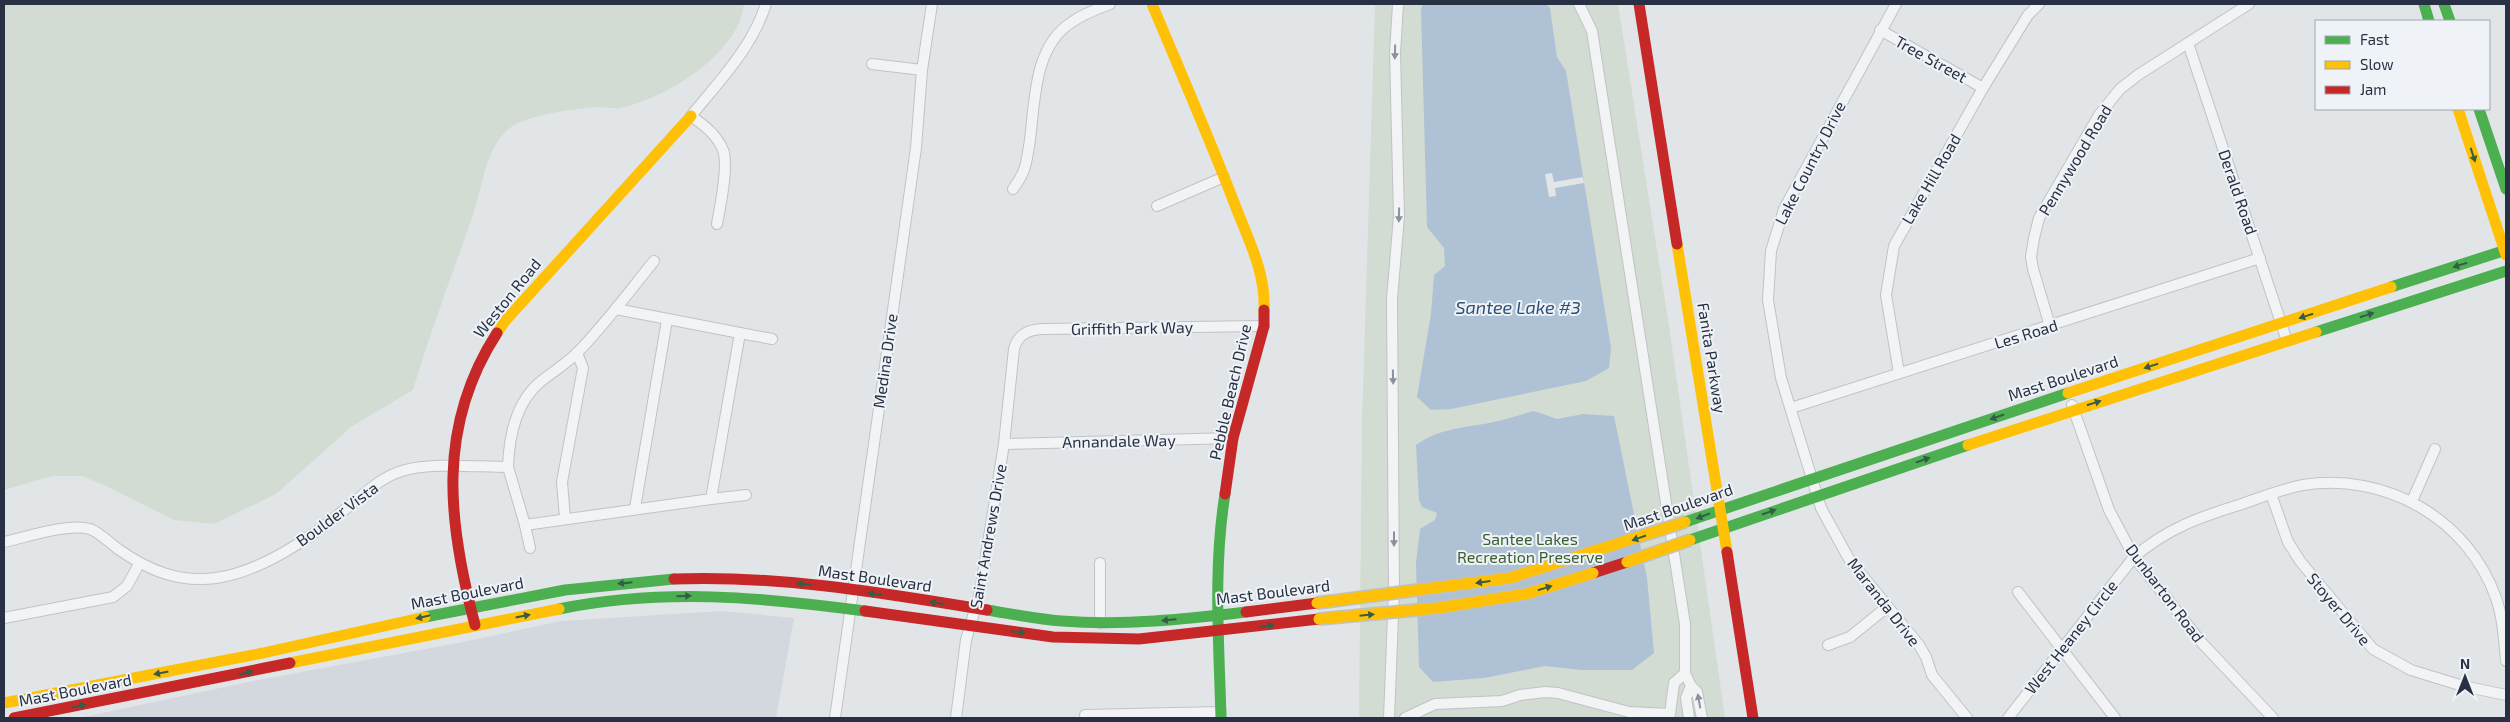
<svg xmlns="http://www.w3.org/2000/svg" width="2510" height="722" font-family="'Exo 2',sans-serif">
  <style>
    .built { fill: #d2d8de }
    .green { fill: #d2dcd2 }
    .water { fill: #aec1d5 }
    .pier { fill: #e2e5e8 }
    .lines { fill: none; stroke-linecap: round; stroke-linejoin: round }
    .street-casing { stroke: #c0c3c6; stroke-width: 12 }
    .street { stroke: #f2f3f4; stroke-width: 10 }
    .fast { stroke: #4caf50; stroke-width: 11 }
    .slow { stroke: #ffc107; stroke-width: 11 }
    .jam { stroke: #c62828; stroke-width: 11 }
    .slow-bridge-casing { stroke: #bec2c6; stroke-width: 14; stroke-linecap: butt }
    .slow-bridge { stroke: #ffc107; stroke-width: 11 }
    .oneway { fill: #8c929c }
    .oneway2 { fill: #345d48 }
    .labels { text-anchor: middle; stroke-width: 4; stroke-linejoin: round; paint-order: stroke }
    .street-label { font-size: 16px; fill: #273143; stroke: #eff3f7 }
    .park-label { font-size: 16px; fill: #3b6033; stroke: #eff3f7 }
    .water-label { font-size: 18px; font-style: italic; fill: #2d507a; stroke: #eff3f7 }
  </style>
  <rect width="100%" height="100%" fill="#e2e5e8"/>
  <polygon class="built" points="721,611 794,618 776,718 79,718 253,681 458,643 561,621"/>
  <g class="green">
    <path d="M4 4H744C739 54 665 99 620 108 612 109 604 107 597 107 573 109 520 115 504 133 484 156 482 190 472 218 452 275 430 332 413 390L351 427 276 494 214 524 174 520 108 487 82 476H52L4 490Z"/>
    <polygon points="1375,4 1618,4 1668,319 1725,718 1359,718 1362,422"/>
  </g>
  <g class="water">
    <polygon points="1423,4 1546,4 1550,8 1557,57 1566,71 1611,348 1609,368 1586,381 1451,409 1431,410 1417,397 1431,314 1434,275 1445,266 1444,248 1427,227 1421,9"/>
    <path d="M1534 411 1557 419 1583 414 1614 416 1647 578 1654 653 1632 670H1581L1545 666 1484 678 1433 682 1419 667 1416 563 1420 529 1435 520 1437 513 1422 507 1419 500 1416 445C1438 429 1462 428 1489 423 1504 420 1519 415 1534 411Z"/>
  </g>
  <polygon class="pier" points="1552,173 1554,182 1583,177 1584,183 1555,188 1556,196 1549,197 1545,174"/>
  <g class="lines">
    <defs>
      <g id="street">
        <polyline points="1579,4 1592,31 1685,624 1685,673 1691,686 1697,692 1702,718"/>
        <polyline points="1896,4 1784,209 1771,251 1768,300 1781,378 1821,508 1849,559 1919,645 1926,657 1932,675 1967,718"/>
        <polyline points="1880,30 1983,88"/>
        <polyline points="2188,43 2287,341"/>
        <polyline points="872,64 922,70"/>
        <path d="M1013 189C1027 170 1026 163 1030 140 1035 99 1034 46 1072 22 1083 14 1097 9 1110 4"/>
        <polyline points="1157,206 1224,177"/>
        <path d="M717 224C720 207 729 166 723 150 717 135 704 125 691 116 720 80 752 48 766 4"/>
        <polyline points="2050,326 2033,269 2031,257 2034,238 2039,218 2099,115 2120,89 2138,75 2249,4"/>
        <polyline points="740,333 772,339"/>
        <polyline points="1899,373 1886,295 1894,246 1983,88 2028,15 2039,4"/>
        <polyline points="2072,405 2109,510 2134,557 2202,643 2273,718"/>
        <polyline points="1791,408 2260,258"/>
        <polyline points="1004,444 1233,438"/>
        <polyline points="508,467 525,525 711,499 740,333 616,309"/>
        <polyline points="2271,494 2288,542 2300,561 2373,649 2411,670 2463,686 2506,695"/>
        <polyline points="711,499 746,495"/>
        <polyline points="2412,501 2435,449"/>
        <polyline points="635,508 667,320"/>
        <polyline points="565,518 562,482 583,368 577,353"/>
        <polyline points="525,525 530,548"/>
        <path d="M4 542C27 537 67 523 90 529 99 532 110 543 118 549 148 570 178 583 216 578 260 572 309 539 343 511 360 498 380 477 402 471 430 462 477 467 508 467 509 437 515 404 539 383 551 373 566 364 578 352 605 324 629 292 654 261"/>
        <polyline points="1100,563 1100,623"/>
        <polyline points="2018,592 2115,718"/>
        <polyline points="4,618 113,597 127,586 139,564"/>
        <polyline points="1828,645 1850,637 1887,607"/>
        <polyline points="1085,715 1221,712"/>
        <polyline points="835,718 916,148 922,70 932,4"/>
        <path d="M956 718 966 640 980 592 1004 444 1014 349C1018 334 1028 330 1042 329L1264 326"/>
        <polyline points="1389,718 1394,590 1392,299 1399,216 1395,53 1398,4"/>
        <polyline points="1405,718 1435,704 1502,701 1520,695 1545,692 1558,693 1629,712 1670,714 1674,683 1685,673"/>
        <polyline points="1689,718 1686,698 1691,686"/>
        <path d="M2008 718 2134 557C2168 528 2200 517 2242 504 2262 497 2282 489 2303 485 2386 472 2468 519 2496 598 2503 618 2504 640 2506 661"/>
      </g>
    </defs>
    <use href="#street" class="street-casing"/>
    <use href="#street" class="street"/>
    <g class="fast">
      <polyline points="2424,4 2429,21"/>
      <polyline points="2444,4 2450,21"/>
      <polyline points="2479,109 2506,189"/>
      <polyline points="2391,287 2506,250"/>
      <polyline points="2316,332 2506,271"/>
      <polyline points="1685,522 2068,393"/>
      <polyline points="1690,540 1968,445"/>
      <path d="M559 609C663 588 761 597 865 611"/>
      <path d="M987 610C1012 614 1037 619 1062 621 1123 626 1186 619 1246 612"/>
      <polyline points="425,617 565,590 674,579"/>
      <path d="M1221 718C1219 643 1213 568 1225 494"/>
    </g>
    <g class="slow">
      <path d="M1152 4C1180 71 1209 137 1235 205 1248 239 1266 273 1264 310"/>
      <polyline points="2458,109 2506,255"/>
      <polyline points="1677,244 1727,552"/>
      <polyline points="497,333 505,321 691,116"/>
      <polyline points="2068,393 2391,287"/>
      <polyline points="1968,445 2316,332"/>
      <polyline points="290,663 559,609"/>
      <polyline points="4,703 263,653 425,617"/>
    </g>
    <g class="jam">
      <polyline points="1639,4 1677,244"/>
      <polyline points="1225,494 1233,438 1264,326 1264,310"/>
      <polyline points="1727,552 1753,718"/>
      <polyline points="1593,573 1627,562"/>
      <path d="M674 579C780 575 883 593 987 610"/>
      <polyline points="865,611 1053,637 1139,639 1319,619"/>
      <polyline points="1246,612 1317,603"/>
      <path d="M475 625C448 523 436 427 497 333"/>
      <polyline points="14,718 290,663"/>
    </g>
    <defs>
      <g id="slow-bridge">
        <polyline points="1627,562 1690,540"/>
        <polyline points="1317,603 1510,578 1685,522"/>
        <polyline points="1319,619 1438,608 1526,594 1593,573"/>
      </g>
    </defs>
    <use href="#slow-bridge" class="slow-bridge-casing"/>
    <use href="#slow-bridge" class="slow-bridge"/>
  </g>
  <defs><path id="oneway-solid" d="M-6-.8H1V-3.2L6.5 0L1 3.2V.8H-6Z" transform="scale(1.25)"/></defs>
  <g class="oneway">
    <use href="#oneway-solid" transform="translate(1395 52) rotate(91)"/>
    <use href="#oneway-solid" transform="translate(1399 215) rotate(91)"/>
    <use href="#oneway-solid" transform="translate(1393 377) rotate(89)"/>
    <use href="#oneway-solid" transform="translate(1394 539) rotate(90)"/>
    <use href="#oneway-solid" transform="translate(1699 701) rotate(-100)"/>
  </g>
  <g class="oneway2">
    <use href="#oneway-solid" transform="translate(2473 155) rotate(72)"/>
    <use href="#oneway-solid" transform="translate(2460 265) rotate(162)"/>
    <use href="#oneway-solid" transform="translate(2367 315) rotate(-18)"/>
    <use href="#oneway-solid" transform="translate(2306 316) rotate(162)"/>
    <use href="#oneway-solid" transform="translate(2151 366) rotate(162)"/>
    <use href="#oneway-solid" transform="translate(2094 403) rotate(-18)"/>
    <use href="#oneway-solid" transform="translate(1997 417) rotate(161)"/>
    <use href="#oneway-solid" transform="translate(1923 460) rotate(-19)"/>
    <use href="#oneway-solid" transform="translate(1769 512) rotate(-19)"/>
    <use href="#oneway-solid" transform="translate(1703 516) rotate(159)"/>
    <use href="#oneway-solid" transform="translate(1639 538) rotate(161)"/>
    <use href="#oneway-solid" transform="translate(1483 582) rotate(172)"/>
    <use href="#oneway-solid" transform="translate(625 583) rotate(174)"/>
    <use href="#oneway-solid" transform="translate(804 584) rotate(-175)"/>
    <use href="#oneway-solid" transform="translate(1545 588) rotate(-17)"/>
    <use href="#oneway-solid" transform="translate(875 594) rotate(-172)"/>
    <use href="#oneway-solid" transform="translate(684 596) rotate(-1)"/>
    <use href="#oneway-solid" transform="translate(937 603) rotate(-171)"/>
    <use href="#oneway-solid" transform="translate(1367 615) rotate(-6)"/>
    <use href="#oneway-solid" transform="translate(523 616) rotate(-11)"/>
    <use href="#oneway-solid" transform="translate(423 617) rotate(167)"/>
    <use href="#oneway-solid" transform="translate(1169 620) rotate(175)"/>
    <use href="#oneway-solid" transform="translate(1267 626) rotate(-7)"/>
    <use href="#oneway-solid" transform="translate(1018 632) rotate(8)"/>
    <use href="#oneway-solid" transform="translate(161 673) rotate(169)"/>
    <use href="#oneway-solid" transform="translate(246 673) rotate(-12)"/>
    <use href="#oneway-solid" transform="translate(79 706) rotate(-11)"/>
  </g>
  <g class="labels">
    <g class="street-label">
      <text transform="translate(1931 59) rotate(29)" y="6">Tree Street</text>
      <text transform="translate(2075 160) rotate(-59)" y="6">Pennywood Road</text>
      <text transform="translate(1810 163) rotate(-63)" y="6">Lake Country Drive</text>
      <text transform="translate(1931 179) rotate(-60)" y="6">Lake Hill Road</text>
      <text transform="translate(2238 192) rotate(71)" y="6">Derald Road</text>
      <text transform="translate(507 298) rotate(-51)" y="6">Weston Road</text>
      <text transform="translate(1132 328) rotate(-1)" y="6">Griffith Park Way</text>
      <text transform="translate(2026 334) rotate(-17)" y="6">Les Road</text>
      <text transform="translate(1712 358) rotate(81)" y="6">Fanita Parkway</text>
      <text transform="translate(885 361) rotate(-82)" y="6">Medina Drive</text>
      <text transform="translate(2063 378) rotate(-18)" y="6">Mast Boulevard</text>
      <text transform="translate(1230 392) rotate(-77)" y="6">Pebble Beach Drive</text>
      <text transform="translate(1119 441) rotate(-1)" y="6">Annandale Way</text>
      <text transform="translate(1678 507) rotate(-19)" y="6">Mast Boulevard</text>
      <text transform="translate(337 514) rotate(-36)" y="6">Boulder Vista</text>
      <text transform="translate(988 536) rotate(-80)" y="6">Saint Andrews Drive</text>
      <text transform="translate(875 578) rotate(8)" y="6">Mast Boulevard</text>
      <text transform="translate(1273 592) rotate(-7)" y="6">Mast Boulevard</text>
      <text transform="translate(467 593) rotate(-11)" y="6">Mast Boulevard</text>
      <text transform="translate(2165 593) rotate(53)" y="6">Dunbarton Road</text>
      <text transform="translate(1884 602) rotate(52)" y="6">Maranda Drive</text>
      <text transform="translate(2339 609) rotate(50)" y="6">Stoyer Drive</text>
      <text transform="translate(2071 637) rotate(-52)" y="6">West Heaney Circle</text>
      <text transform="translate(75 690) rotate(-11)" y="6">Mast Boulevard</text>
    </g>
    <g class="park-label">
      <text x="1530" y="545">Santee Lakes<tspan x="1530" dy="18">Recreation Preserve</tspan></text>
    </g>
    <g class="water-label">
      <text x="1518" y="314">Santee Lake #3</text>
    </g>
  </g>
  <rect width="2510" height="722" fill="none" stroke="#273143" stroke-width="10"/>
  <rect x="2315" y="20" width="175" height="90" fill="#eff3f7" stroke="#9fa5af"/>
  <rect x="2325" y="36" width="25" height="8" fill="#4caf50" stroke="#9fa5af"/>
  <text x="2360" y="45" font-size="15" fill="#273143">Fast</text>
  <rect x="2325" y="61" width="25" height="8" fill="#ffc107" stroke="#9fa5af"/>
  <text x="2360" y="70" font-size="15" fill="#273143">Slow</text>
  <rect x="2325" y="86" width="25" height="8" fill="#c62828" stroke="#9fa5af"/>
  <text x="2360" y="95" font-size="15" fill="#273143">Jam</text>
  <g transform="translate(2465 677)" stroke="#eff3f7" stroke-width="4" paint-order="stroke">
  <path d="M0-4L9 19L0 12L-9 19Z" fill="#273143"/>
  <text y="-8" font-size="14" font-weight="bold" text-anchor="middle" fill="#273143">N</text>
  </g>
</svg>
